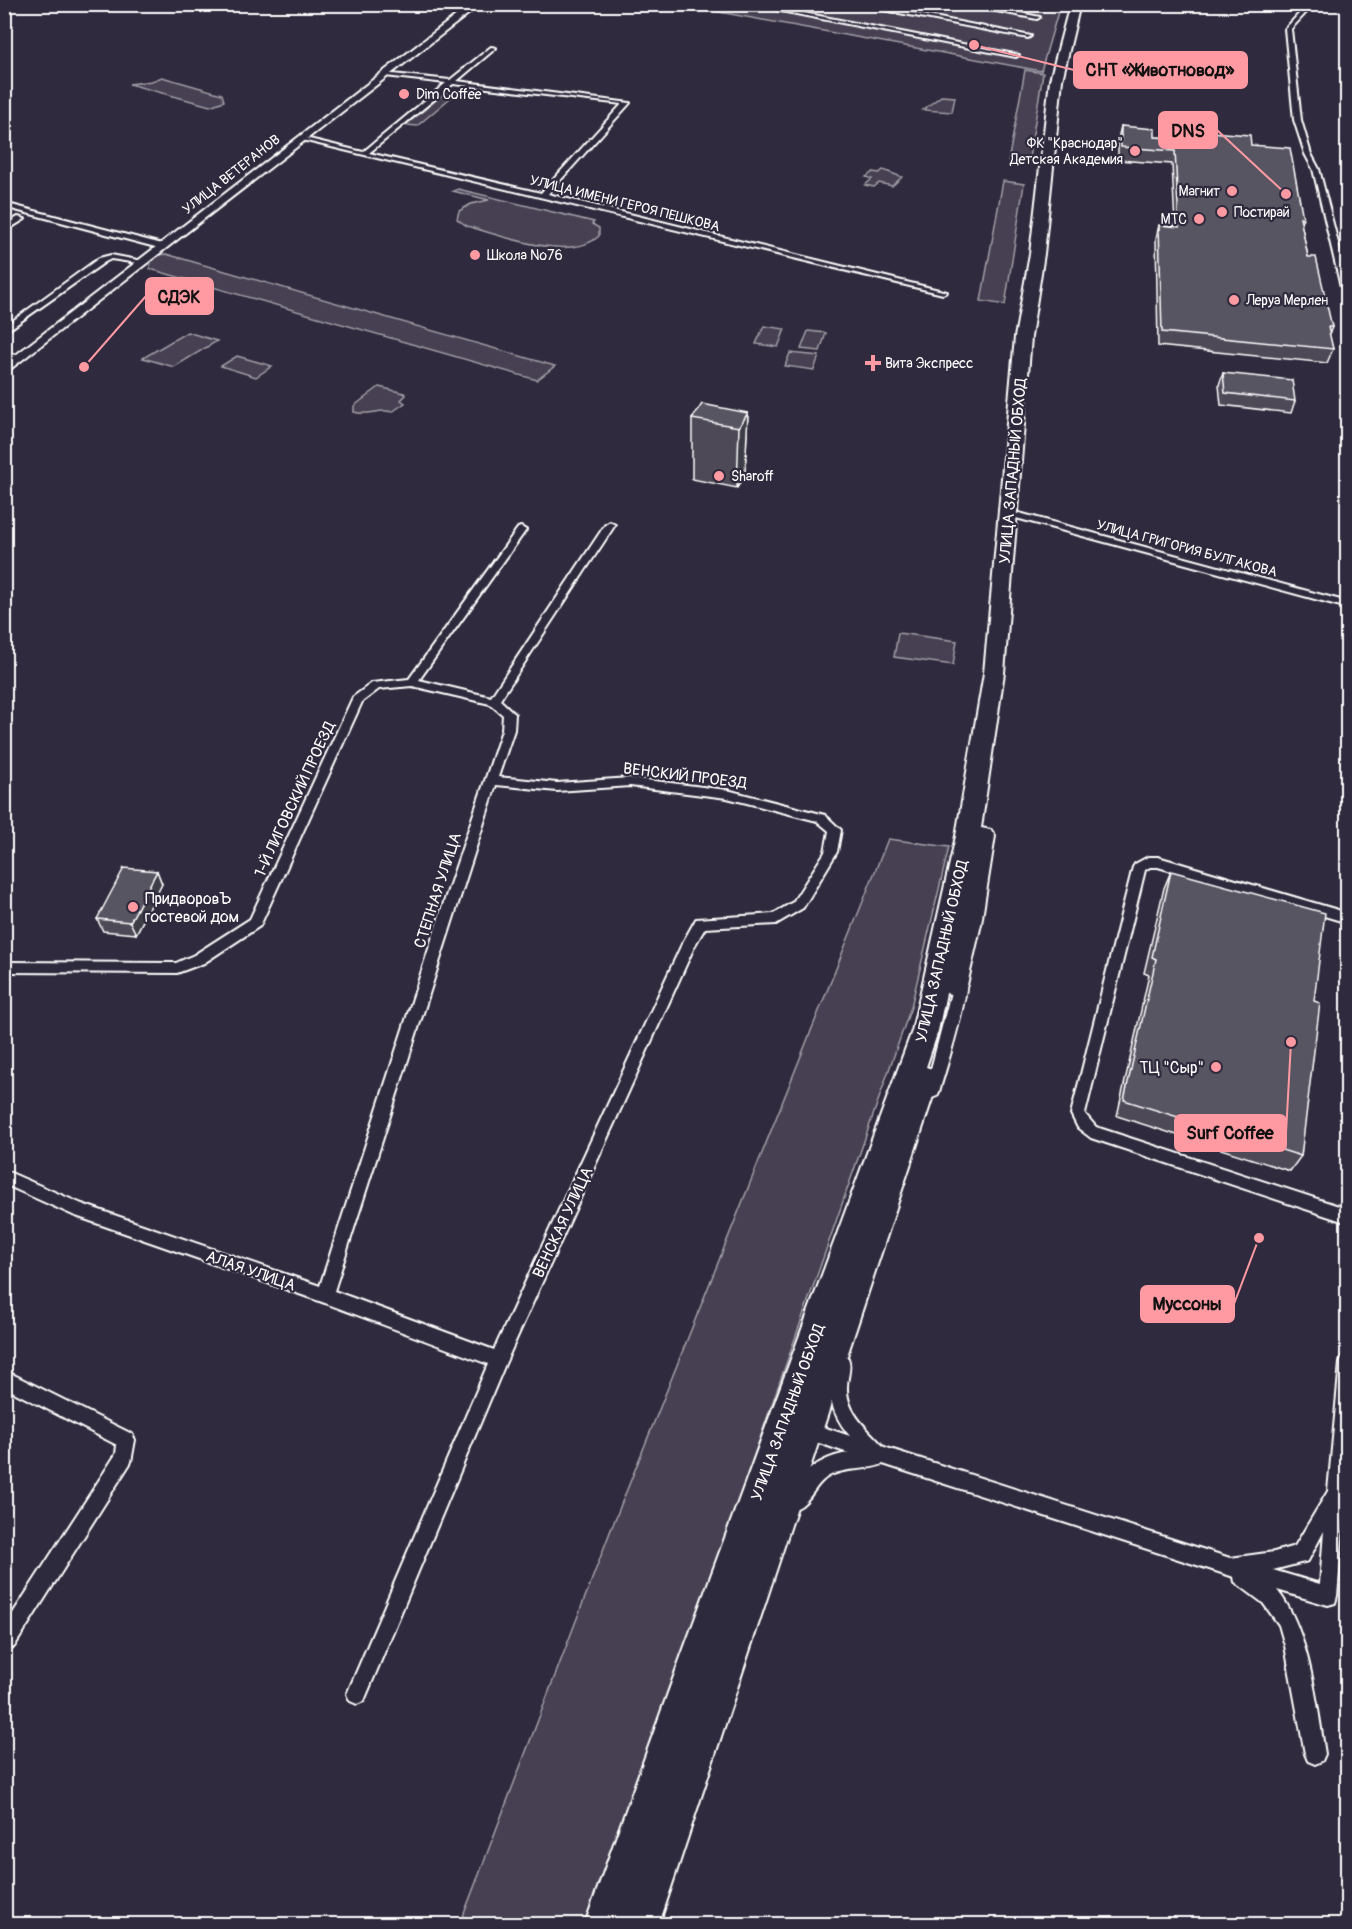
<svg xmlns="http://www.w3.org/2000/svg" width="1352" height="1929" font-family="Pangolin,sans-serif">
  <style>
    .green { fill: #464152; stroke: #a2a0a8; stroke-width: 1.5 }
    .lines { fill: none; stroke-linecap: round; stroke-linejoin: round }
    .street-casing { stroke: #fff; stroke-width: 4 }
    .secondary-casing { stroke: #fff; stroke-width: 4 }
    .highway-casing { stroke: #fff; stroke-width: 4 }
    .street { fill: #2f2a3d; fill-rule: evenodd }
    .secondary { fill: #2f2a3d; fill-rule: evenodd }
    .highway { fill: #2f2a3d; fill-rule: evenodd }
    .wall { fill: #4d4956; stroke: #fff; stroke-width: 1.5 }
    .shaded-wall { fill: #3e3c46; stroke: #fff; stroke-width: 1.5 }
    .building { fill: #595564; stroke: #fff; stroke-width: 1.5 }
    .poi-dot { fill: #ff9aa2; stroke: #2f2a3d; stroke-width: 2 }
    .labels { text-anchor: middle; stroke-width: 4.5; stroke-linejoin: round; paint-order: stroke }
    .far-poi-label { font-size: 14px; fill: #fff; stroke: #2f2a3d; text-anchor: start }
    .far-street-label { font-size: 14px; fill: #fff; stroke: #2f2a3d }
    .street-label { font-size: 16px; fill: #fff; stroke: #2f2a3d }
    .poi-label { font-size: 16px; fill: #fff; stroke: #2f2a3d; text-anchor: start }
    .leader { fill: none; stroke: #ff9aa2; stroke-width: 2 }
    .callout-dot { fill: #ff9aa2; stroke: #2f2a3d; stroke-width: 2 }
    .callout { fill: #ff9aa2; stroke: #ff9aa2; stroke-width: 2 }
    .callout-label { font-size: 18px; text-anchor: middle; font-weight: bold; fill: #111 }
  </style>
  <rect width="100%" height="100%" fill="#2f2a3d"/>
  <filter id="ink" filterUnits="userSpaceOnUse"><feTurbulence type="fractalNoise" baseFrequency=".0167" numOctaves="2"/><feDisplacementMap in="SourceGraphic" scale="12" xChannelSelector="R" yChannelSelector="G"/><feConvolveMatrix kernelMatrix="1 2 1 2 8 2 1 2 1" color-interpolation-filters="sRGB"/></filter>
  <g filter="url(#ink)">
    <g class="green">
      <polygon points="681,5 1060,5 1041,71"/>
      <polygon points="1025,70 1043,73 1028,164 1008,162"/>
      <polygon points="162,77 222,94 224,101 210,106 129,84 152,81"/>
      <polygon points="446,92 456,93 417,126 406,125"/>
      <polygon points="941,96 955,97 952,112 923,110"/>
      <polygon points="883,170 902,177 892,186 879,183 874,187 865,185 872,179 866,177 873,172 879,173"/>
      <polygon points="1003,181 1024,184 1005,305 981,301"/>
      <path d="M458 189 594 222 592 224 599 228V236C570 263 500 235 467 226L457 219 459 211 471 204 489 200 453 191Z"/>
      <polygon points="166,254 555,366 537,380 150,269 150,256"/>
      <polygon points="764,326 785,329 778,347 756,344"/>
      <polygon points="808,331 826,333 820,351 801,349"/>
      <polygon points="187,332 217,341 174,367 143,358"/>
      <polygon points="790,353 819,356 814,370 785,366"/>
      <polygon points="237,356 272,366 256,377 221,366"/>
      <path d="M379 387 404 393 406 395 401 400 405 403 392 412C380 408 367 417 354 412V406Z"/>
      <polygon points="898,633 957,641 953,665 894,657"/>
      <polygon points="888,839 949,847 911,1007 590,1924 460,1924 610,1532"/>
    </g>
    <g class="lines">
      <defs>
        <g id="street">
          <polygon points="745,4 758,4 1019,55 1016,57"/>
          <polygon points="853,4 867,4 1031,36 1028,38"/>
          <polygon points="961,4 975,4 1040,17 1037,19"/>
          <polygon points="1308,4 1314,4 1291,29 1301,120 1311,154 1319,169 1348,282 1348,302 1344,300 1313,169 1305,154 1294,120 1285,29"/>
          <path d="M491 47 496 48 457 81 630 103 548 194 947 292 943 294 298 139 301 137 363 152 446 83 385 76 383 73 450 80ZM453 84 622 104 541 193 369 153Z"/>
          <polygon points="4,203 166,245 167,247 163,249 4,207"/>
          <polygon points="18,217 25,219 4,232 4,226"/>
          <polygon points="111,255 148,262 144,264 111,259 105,262 4,333 4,327 99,258"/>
          <polygon points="4,353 23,356 24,358 20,361 4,358"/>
          <polygon points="1019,513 1348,602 1348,608 1016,518 1014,516"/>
          <path d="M610 522 615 525 500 700 515 714 514 730 498 777 557 783 630 778 727 790 825 815 841 830 837 852 803 908 776 924 705 928 695 945 505 1364 364 1701 357 1704 350 1701 347 1694 488 1364 325 1303 73 1215 4 1184V1170L82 1204 320 1286 445 899 502 730 503 715 490 704 412 686 379 689 362 702 260 926 204 963 177 973 4 972V962L176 963 194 955 250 919 353 697 372 683 409 679 518 528 521 527 526 530 419 680 491 697 605 525ZM496 785 557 791 630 786 727 798 817 821 829 831 825 852 793 902 773 914 696 919 682 944 494 1350 334 1291Z"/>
          <polygon points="1148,857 1158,857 1348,913 1348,923 1158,867 1150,867 1145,870 1085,1114 1096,1127 1348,1209 1348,1223 1091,1138 1078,1128 1071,1114 1133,867 1135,864"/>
          <path d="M961 972 966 973C972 987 945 1072 939 1092L937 1096 932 1098 927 1096 925 1092 956 973Z"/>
          <path d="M1348 1355V1472L1337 1596 1335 1603 1328 1605 1277 1590C1309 1629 1317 1704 1325 1754L1322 1761 1315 1764 1308 1761 1305 1754 1285 1646 1279 1625 1263 1603 1235 1582 1234 1577 883 1464C866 1471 847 1467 831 1475 815 1482 811 1502 797 1508L791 1505 788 1499C799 1472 820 1458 848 1453L799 1436 796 1430 799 1424 805 1421 850 1436C830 1413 824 1386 836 1358L842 1356 848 1358C852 1367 847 1377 847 1387 846 1413 868 1429 884 1447L1230 1558 1274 1552 1295 1546 1328 1491 1340 1363 1342 1357ZM1324 1531 1320 1584 1273 1570 1308 1561Z"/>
          <polygon points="4,1370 132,1434 135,1440 131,1462 14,1647 4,1650 4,1627 116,1454 117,1445 4,1387"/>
        </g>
        <polygon id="secondary" points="471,4 481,4 4,374 4,364"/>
        <polygon id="highway" points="1070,4 1080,4 1062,80 1044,254 1031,337 1004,673 981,828 991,830 995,836 981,924 967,985 963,992 954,995 946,993 938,1031 926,1067 935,1070 939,1078 659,1924 585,1924 678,1665 912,1031 956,836 984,673 1015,337 1030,254 1050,80"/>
      </defs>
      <use href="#street" class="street-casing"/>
      <use href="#secondary" class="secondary-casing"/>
      <use href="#highway" class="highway-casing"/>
      <use href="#street" class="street"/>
      <use href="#secondary" class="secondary"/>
      <use href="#highway" class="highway"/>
    </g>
    <g class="wall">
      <polygon points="1121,126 1155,137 1182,139 1184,130 1251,145 1303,218 1301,223 1308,257 1332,327 1329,335 1333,349 1327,363 1158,346 1156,238 1159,225 1175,226 1172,164 1118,160 1118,139"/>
      <polygon points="1223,373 1295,401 1291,413 1221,405 1219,385"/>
      <polygon points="748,413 745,473 737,488 692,479 692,419"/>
      <polygon points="157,871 162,884 136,934 103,931 97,919"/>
      <polygon points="1171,871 1314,1001 1301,1156 1290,1171 1117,1116 1149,975 1144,973 1164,888"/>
    </g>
    <g class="shaded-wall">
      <polygon points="748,413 745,473 737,488 739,427"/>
      <polygon points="157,871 162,884 136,934 130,922"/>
    </g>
    <g class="building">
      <polygon points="1121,126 1155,129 1155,137 1185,139 1184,130 1250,135 1251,145 1290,148 1303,218 1300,217 1308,257 1316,257 1322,283 1332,327 1328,327 1333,349 1162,332 1159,225 1179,227 1175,151 1121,147"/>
      <polygon points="1223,373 1292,380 1295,401 1225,393"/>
      <polygon points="702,404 748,413 739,427 692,419"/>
      <polygon points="124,868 157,871 130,922 97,919"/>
      <polygon points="1171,871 1325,913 1314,1001 1320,1003 1301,1156 1124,1100 1156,959 1152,957"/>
    </g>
  </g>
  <g class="poi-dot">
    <circle cx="404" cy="94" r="6"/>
    <circle cx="1135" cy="151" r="6"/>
    <circle cx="1232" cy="191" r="6"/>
    <circle cx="1222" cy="212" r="6"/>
    <circle cx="1199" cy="219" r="6"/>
    <circle cx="475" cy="255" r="6"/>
    <circle cx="1234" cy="300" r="6"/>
    <path d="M870 354h6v6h6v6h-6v6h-6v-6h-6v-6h6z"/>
    <circle cx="719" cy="476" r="6"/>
    <circle cx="133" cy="907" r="6"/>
    <circle cx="1216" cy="1067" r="6"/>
  </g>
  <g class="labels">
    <g class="far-poi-label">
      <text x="416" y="99">Dim Coffee</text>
      <text x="1123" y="148" text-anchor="end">ФК "Краснодар"<tspan x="1123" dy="16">Детская Академия</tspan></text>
      <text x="1220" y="196" text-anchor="end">Магнит</text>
      <text x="1234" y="217">Постирай</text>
      <text x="1187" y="224" text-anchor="end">МТС</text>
      <text x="487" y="260">Школа №76</text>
      <text x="1246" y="305">Леруа Мерлен</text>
      <text x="885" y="368">Вита Экспресс</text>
      <text x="731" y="481">Sharoff</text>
    </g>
    <g class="far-street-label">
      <text transform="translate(231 174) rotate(-38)" y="5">УЛИЦА ВЕТЕРАНОВ</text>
      <text transform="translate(625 203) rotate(14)" y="5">УЛИЦА ИМЕНИ ГЕРОЯ ПЕШКОВА</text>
      <text transform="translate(1187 548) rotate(15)" y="5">УЛИЦА ГРИГОРИЯ БУЛГАКОВА</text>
    </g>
    <g class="street-label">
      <text transform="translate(1012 471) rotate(-85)" y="6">УЛИЦА ЗАПАДНЫЙ ОБХОД</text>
      <text transform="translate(685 775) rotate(7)" y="6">ВЕНСКИЙ ПРОЕЗД</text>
      <text transform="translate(294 799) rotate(-65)" y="6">1-Й ЛИГОВСКИЙ ПРОЕЗД</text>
      <text transform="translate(437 890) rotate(-72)" y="6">СТЕПНАЯ УЛИЦА</text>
      <text transform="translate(941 951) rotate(-77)" y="6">УЛИЦА ЗАПАДНЫЙ ОБХОД</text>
      <text transform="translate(562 1222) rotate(-65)" y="6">ВЕНСКАЯ УЛИЦА</text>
      <text transform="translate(251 1270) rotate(19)" y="6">АЛАЯ УЛИЦА</text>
      <text transform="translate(787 1412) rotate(-70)" y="6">УЛИЦА ЗАПАДНЫЙ ОБХОД</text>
    </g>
    <g class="poi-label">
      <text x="145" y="904">ПридворовЪ<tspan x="145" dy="18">гостевой дом</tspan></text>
      <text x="1204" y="1073" text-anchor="end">ТЦ "Сыр"</text>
    </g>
  </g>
  <path class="leader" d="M974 45L1074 70M1286 194L1217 130M84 367L146 296M1291 1042L1286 1133M1259 1238L1234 1304"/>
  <g class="callout-dot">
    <circle cx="974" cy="45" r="6"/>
    <circle cx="1286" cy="194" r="6"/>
    <circle cx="84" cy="367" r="6"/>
    <circle cx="1291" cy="1042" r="6"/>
    <circle cx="1259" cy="1238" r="6"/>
  </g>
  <g class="callout">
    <rect x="1074" y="52" width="173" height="36" rx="6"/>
    <rect x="1159" y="112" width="58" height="36" rx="6"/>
    <rect x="146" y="278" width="67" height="36" rx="6"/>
    <rect x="1175" y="1115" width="111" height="36" rx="6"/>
    <rect x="1141" y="1286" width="93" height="36" rx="6"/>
  </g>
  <g class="callout-label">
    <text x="1160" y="76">СНТ «Животновод»</text>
    <text x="1188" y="137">DNS</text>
    <text x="179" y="303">СДЭК</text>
    <text x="1230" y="1139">Surf Coffee</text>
    <text x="1187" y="1310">Муссоны</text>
  </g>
  <rect width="1352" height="1929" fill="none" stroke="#2f2a3d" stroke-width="24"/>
  <rect x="12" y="12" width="1328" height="1905" fill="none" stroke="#fff" stroke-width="2" filter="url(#ink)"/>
</svg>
